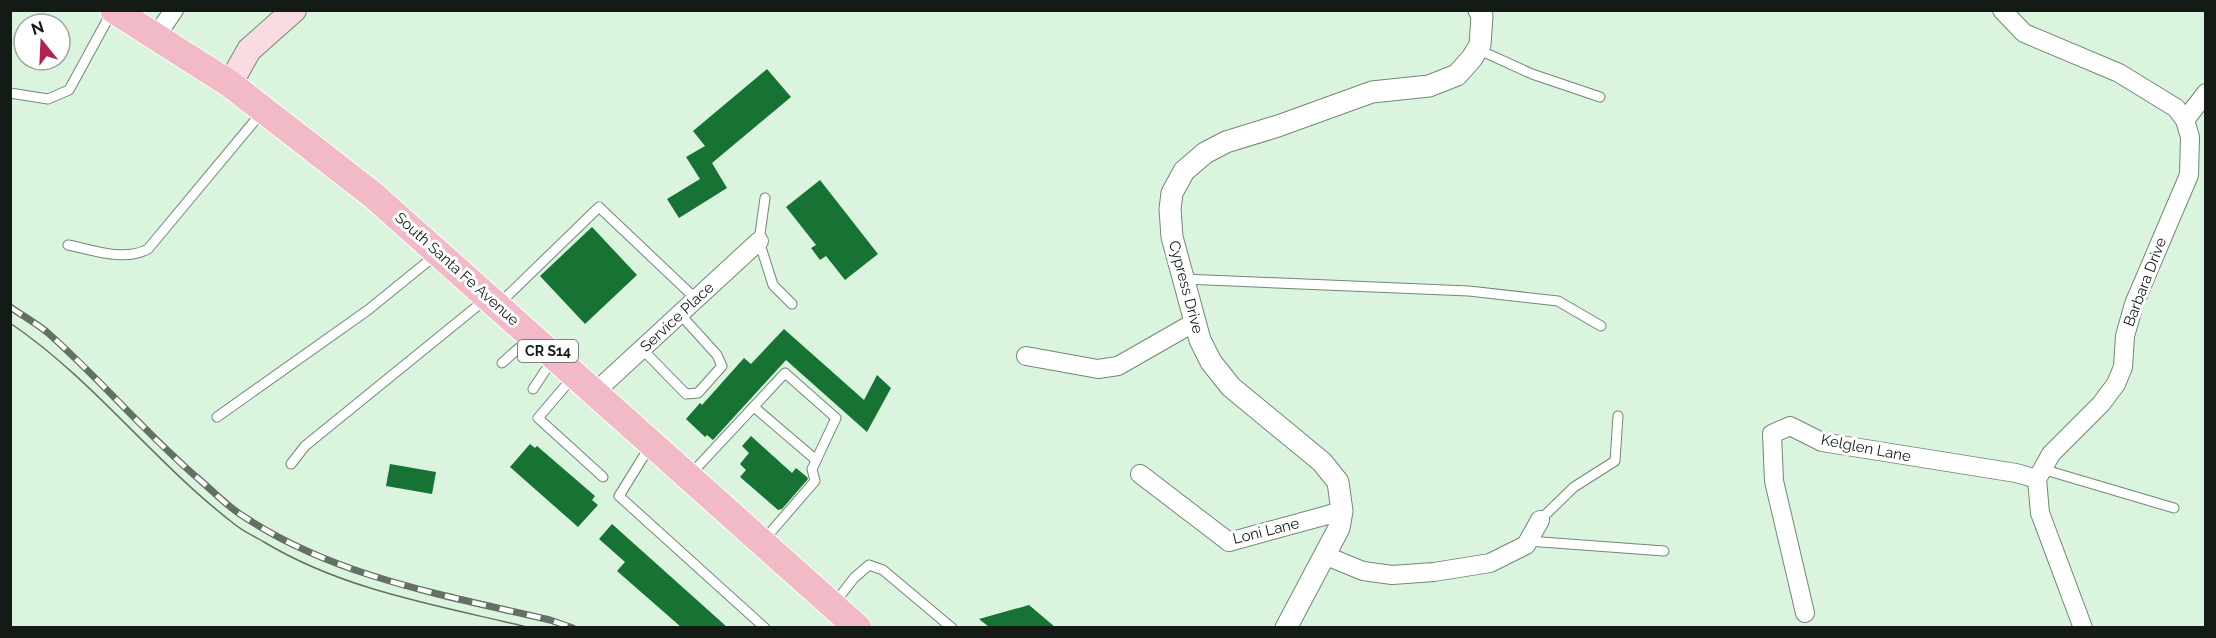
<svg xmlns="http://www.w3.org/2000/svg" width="2216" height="638" font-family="Raleway,sans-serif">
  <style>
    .building { fill: #167333 }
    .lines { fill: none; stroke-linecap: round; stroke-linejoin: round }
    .service-casing { stroke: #718874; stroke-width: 11 }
    .minor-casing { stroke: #718874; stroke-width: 20 }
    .tertiary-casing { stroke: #718874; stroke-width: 23 }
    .secondary-casing { stroke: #718874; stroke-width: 26 }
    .primary-casing { stroke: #fff; stroke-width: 29 }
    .service { stroke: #fff; stroke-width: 9 }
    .minor { stroke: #fff; stroke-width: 18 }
    .tertiary { stroke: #fff; stroke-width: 21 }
    .secondary { stroke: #f8dce2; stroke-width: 24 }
    .primary { stroke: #f2b9c6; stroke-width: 27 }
    .tram { stroke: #627164; stroke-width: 1.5 }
    .rail-casing { stroke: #627164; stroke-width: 7 }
    .rail { stroke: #fff; stroke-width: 4.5; stroke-dasharray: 14; stroke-linecap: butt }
    .labels { text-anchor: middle; stroke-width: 6; stroke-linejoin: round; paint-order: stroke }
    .shield { fill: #fff; stroke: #5a5f5a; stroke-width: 1.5 }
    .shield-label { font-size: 14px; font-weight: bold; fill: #131b14 }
    .street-label { font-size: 15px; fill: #131b14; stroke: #fff }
  </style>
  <rect width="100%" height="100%" fill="#dbf4dd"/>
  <g class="building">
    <polygon points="767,69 791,97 712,163 727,188 679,218 667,199 700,179 686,157 705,146 693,131"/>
    <polygon points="820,180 878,254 845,280 826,256 820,260 811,248 816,245 786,207"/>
    <polygon points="592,227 637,275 585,324 540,276"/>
    <polygon points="784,329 864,400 877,375 891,388 867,432 786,360 713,440 707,435 705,437 686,419 700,403 702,405 744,358 751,364"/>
    <polygon points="751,436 792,473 796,468 807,477 808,479 782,509 778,510 740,477 746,470 740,464 749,453 742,446"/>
    <polygon points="530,444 535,448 537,446 595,496 592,500 598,505 578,527 510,467"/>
    <polygon points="390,464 436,472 432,494 386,486"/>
    <polygon points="612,524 727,627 681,627 617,571 625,562 599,539"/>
    <polygon points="1029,605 1055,627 989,627 979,619"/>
  </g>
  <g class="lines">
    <defs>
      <g id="service">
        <polyline points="1477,49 1532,74 1600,97"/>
        <polyline points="10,93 48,99 69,90 111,13"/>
        <polyline points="765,198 759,241 773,285 792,304"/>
        <path d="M68 245C93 250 124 262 148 249L262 112"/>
        <polyline points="1184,279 1469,291 1558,301 1601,326"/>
        <polyline points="498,305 599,207 696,299"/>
        <polyline points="642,349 686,394 698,393 722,366 717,355 680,314"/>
        <polyline points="502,363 529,339"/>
        <polyline points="573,377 538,418 603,477"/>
        <polyline points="533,389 553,359"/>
        <polyline points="754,407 816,460"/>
        <polyline points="217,417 368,310 437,254"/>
        <polyline points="650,446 619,496 765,628"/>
        <polyline points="291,464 305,446 486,299"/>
        <polyline points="2042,469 2174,508"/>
        <polyline points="690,475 785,373 836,418 812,469 815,481 763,541"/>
        <polyline points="1540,520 1574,487 1615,461 1618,416"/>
        <polyline points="1528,541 1664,551"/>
        <polyline points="834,604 854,578 869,565 883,570 952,628"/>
      </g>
      <g id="minor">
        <polyline points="2002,10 2024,33 2119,73 2176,108 2185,120 2190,137 2189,175 2134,304 2125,336 2123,367 2116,384 2101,404 2051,454 2037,479 2040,513 2083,628"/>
        <polyline points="156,36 174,10"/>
        <polyline points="2185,120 2206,93"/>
        <polyline points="1026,356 1098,369 1118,366 1195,322"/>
        <polyline points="594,393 759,241"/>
        <polyline points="1140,474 1229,542 1342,511"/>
        <polyline points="1324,555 1363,571 1392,575 1434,572 1490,563 1526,545 1540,520"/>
        <polyline points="1805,613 1774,481 1772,434 1790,426 1822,442 2016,473 2037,479"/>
      </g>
      <polyline id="tertiary" points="1286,628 1339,528 1342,511 1338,482 1322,462 1231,387 1211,362 1200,340 1172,237 1170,209 1172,193 1184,171 1205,153 1226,142 1278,126 1372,92 1429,86 1457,75 1472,58 1480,45 1482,16 1479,10"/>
      <polyline id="secondary" points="230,84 249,50 294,10"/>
      <polyline id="primary" points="114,10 230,84 373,195 858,628"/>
    </defs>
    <use href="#service" class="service-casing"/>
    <use href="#minor" class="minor-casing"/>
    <use href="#tertiary" class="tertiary-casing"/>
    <use href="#secondary" class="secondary-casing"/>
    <use href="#primary" class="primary-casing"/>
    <use href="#service" class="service"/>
    <use href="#minor" class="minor"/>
    <use href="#tertiary" class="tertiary"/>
    <use href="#secondary" class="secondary"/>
    <use href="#primary" class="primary"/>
    <path class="tram" d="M10 323C93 379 154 462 233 523 242 531 254 536 264 542 345 591 441 606 531 628"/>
    <defs>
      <path id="rail" d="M10 307C23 316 36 323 48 333 101 380 147 435 201 481 215 493 228 507 243 516 335 577 444 595 550 620L573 628"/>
    </defs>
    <use href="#rail" class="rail-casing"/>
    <use href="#rail" class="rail"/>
  </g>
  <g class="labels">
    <rect class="shield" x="518" y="340" width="60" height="22" rx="4.5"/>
    <g class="shield-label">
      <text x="548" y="356">CR S14</text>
    </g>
    <g class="street-label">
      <text transform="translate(457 269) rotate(42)" y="5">South Santa Fe Avenue</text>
      <text transform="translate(2145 282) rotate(-69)" y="5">Barbara Drive</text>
      <text transform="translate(1186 287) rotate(75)" y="5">Cypress Drive</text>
      <text transform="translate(677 317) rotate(-43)" y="5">Service Place</text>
      <text transform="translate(1866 448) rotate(11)" y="5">Kelglen Lane</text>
      <text transform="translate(1266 531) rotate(-14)" y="5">Loni Lane</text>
    </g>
  </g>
  <rect width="2216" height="638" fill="none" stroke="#131b14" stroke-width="24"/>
  <g transform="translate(42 42) rotate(342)"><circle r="28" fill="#ffffff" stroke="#a1a4a1" stroke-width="1.5"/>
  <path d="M0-4.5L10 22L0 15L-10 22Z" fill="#b12155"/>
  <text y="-9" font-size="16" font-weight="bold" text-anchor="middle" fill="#131b14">N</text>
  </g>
</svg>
